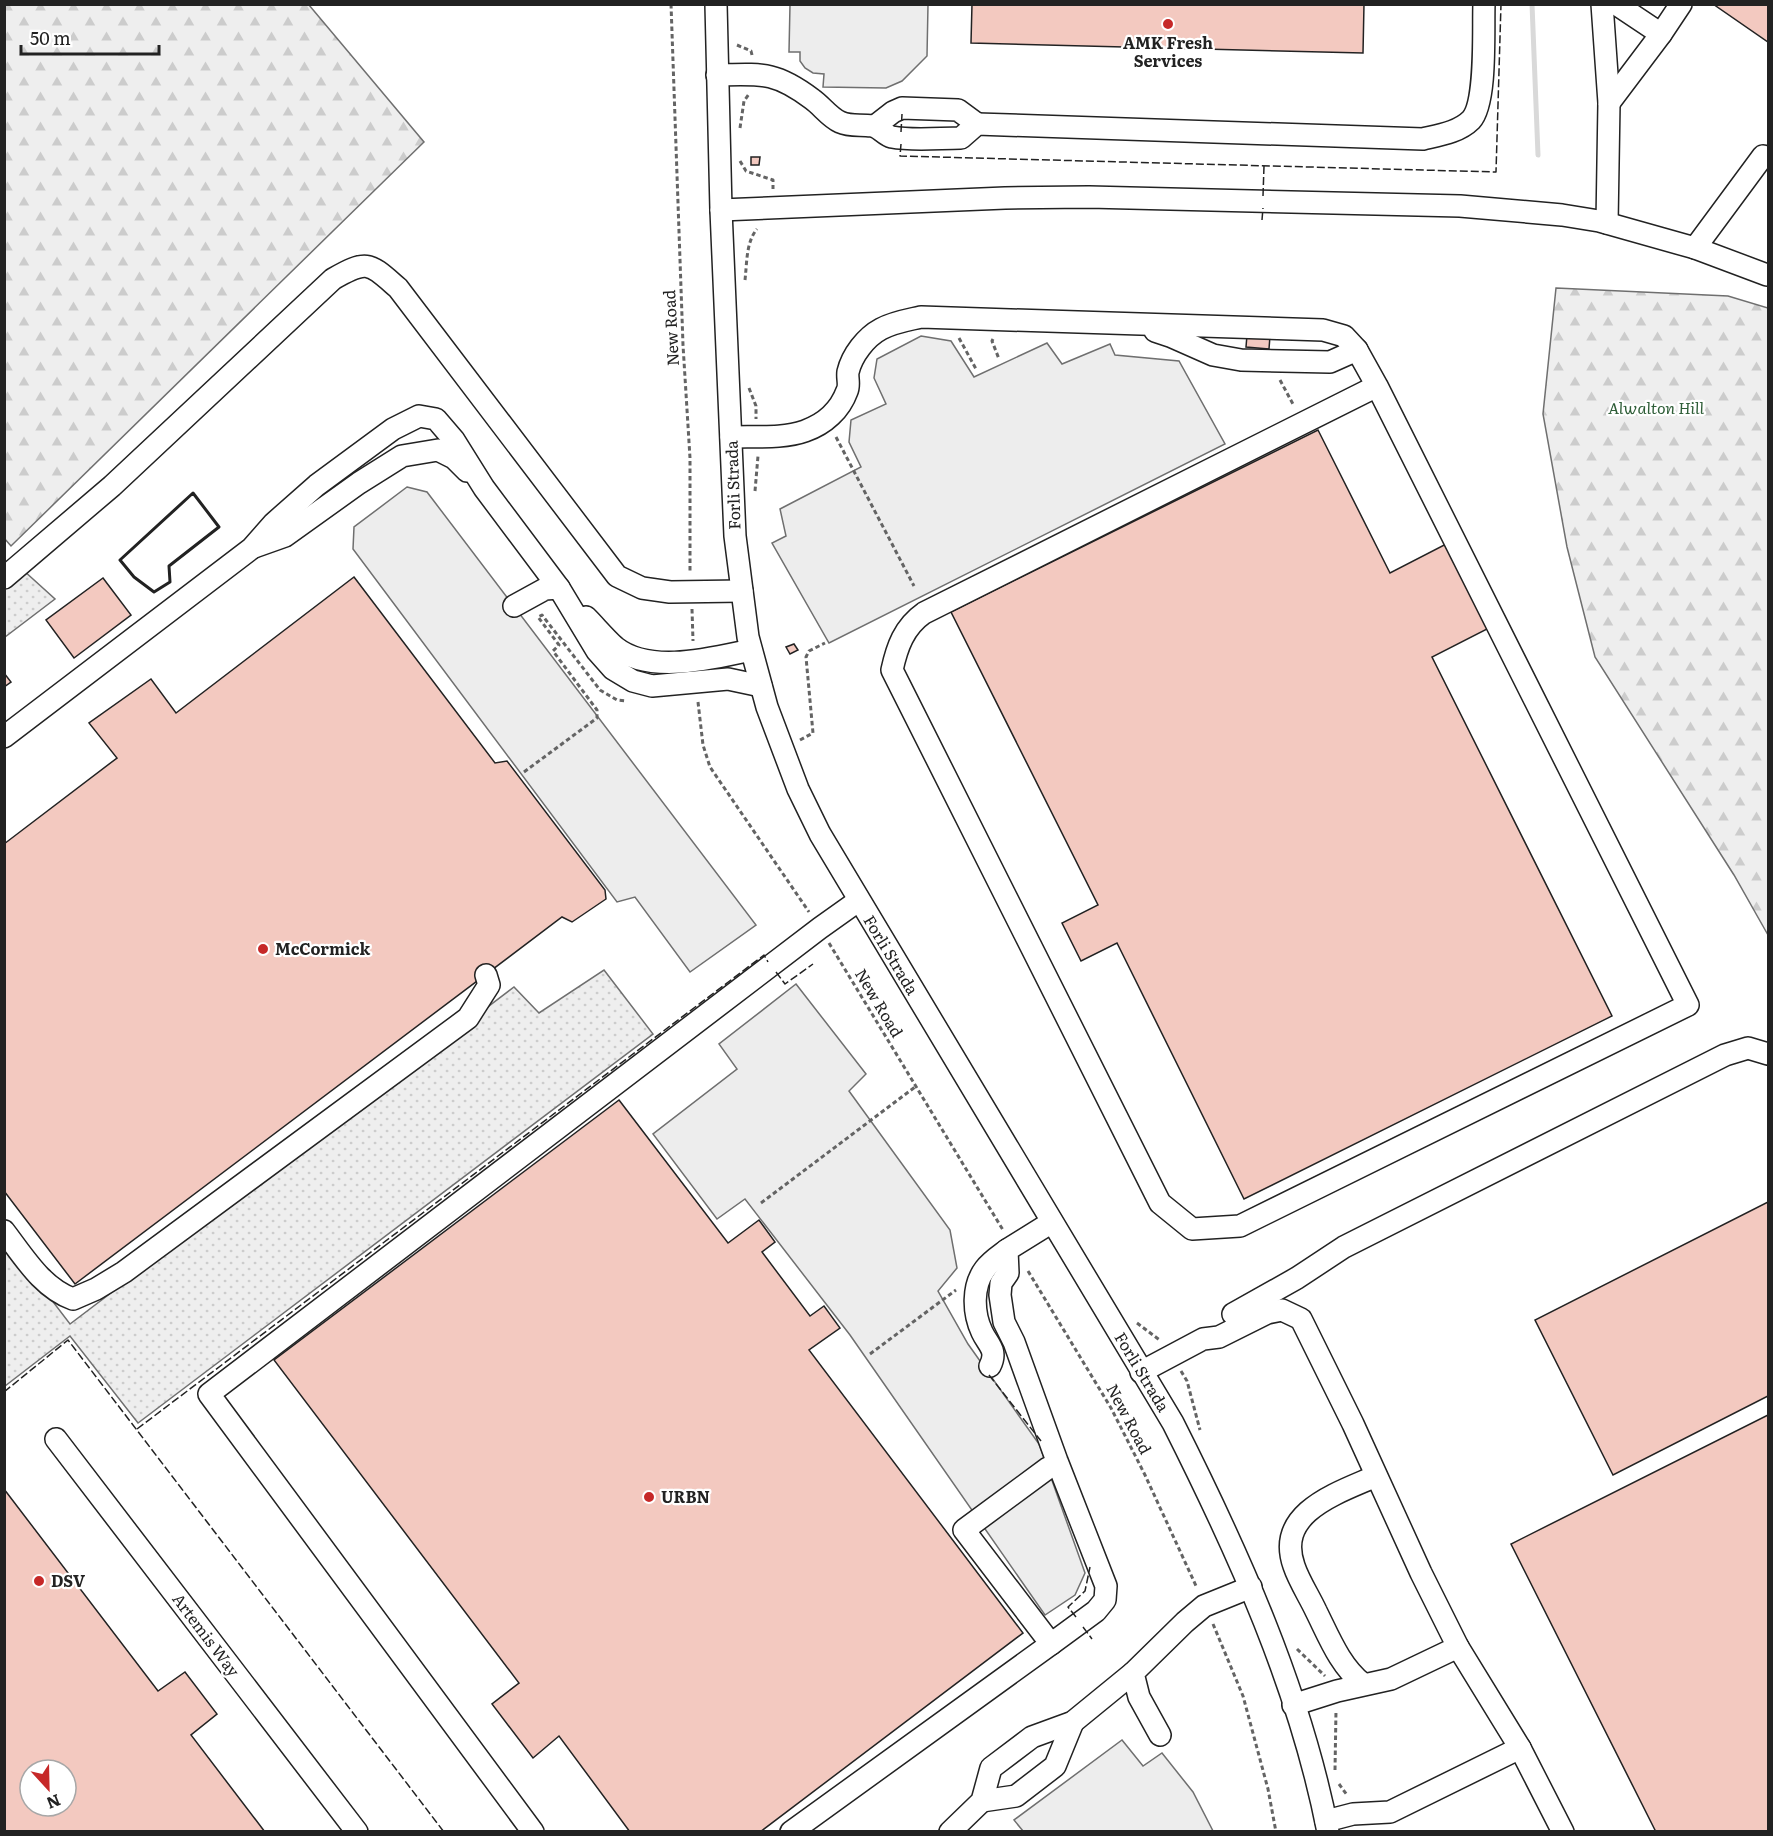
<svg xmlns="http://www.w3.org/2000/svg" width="1773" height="1836" font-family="Literata,serif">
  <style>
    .grass { fill: url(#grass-dots); stroke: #6f6f6f; stroke-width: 1.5 }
    .forest { fill: url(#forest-firs); stroke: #6f6f6f; stroke-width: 1.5 }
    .parking { fill: #ededed; stroke: #6f6f6f; stroke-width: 1.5 }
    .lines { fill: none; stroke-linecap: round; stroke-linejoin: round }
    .stream { stroke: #d9d9d9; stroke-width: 5 }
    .building { fill: #f3c9c0; stroke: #222; stroke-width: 1.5; fill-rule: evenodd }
    .minor-casing { stroke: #222; stroke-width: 24 }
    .path { stroke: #646464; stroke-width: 3; stroke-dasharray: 4.5 3; stroke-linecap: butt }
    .minor { stroke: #fff; stroke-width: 21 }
    .fence { stroke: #222; stroke-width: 1.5; stroke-dasharray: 8 3; stroke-linecap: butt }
    .wall { stroke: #222; stroke-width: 3 }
    .poi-dot { fill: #c62828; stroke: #fff; stroke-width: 2 }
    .labels { text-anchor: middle; stroke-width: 4.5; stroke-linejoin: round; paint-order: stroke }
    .poi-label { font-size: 16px; font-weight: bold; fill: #222; stroke: #fff; text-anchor: start }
    .street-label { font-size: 16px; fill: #222; stroke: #fff }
    .park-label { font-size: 16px; font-style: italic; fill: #2f5e38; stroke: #fff }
  </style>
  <defs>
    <pattern id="grass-dots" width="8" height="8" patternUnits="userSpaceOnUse" patternTransform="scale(1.5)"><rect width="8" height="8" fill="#eee"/><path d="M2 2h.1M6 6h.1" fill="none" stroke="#ccc" stroke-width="1.8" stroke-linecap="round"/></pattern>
    <pattern id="forest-firs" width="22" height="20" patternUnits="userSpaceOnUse" patternTransform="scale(1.5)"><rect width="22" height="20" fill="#eee"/><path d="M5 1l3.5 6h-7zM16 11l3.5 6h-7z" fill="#ccc"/></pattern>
  </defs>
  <rect width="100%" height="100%" fill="#fff"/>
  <g class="grass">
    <polygon points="23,570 55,599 5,637 5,585"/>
    <polygon points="604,970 653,1034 138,1423 70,1336 5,1386 5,1239 70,1324 514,987 539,1013"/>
  </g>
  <g class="forest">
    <polygon points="5,4 309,5 424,142 11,546 4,538"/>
    <polygon points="1556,288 1728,296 1768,308 1768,935 1734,875 1595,657 1567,547 1543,414"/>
  </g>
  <g class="parking">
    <polygon points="790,5 928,5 927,56 902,81 886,88 823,87 824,74 813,73 805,68 800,61 800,52 789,52"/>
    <polygon points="921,336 951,341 974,377 1047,343 1062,364 1110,344 1115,355 1179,361 1225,444 829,643 772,543 786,536 780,509 861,467 849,442 851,420 886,404 874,378 877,359"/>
    <polygon points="407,487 427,492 756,925 690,972 635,897 617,902 353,549 354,527"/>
    <polygon points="796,984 866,1074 849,1091 950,1230 957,1268 938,1291 968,1344 1039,1444 1085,1573 1075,1595 1045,1615 850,1335 745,1199 717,1219 653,1134 737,1069 719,1044"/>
    <polygon points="1122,1740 1143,1766 1162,1753 1193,1792 1213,1831 1023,1831 1014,1820"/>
  </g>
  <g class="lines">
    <polyline class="stream" points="1532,4 1538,155"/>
  </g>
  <g class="building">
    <polygon points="972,4 1364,4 1363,53 971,43"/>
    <polygon points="1713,4 1768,4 1768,42"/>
    <polygon points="751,157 760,157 759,165 751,165"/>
    <polygon points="1247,335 1270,336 1269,349 1246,347"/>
    <polygon points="1318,430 1390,573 1450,542 1493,626 1432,657 1612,1016 1244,1199 1117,943 1081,961 1062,923 1098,905 951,612"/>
    <polygon points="354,577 495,763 507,761 605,890 606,899 572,922 562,917 75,1284 4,1191 4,844 117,758 89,723 151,679 176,713"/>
    <polygon points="103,578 131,615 74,658 46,620"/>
    <polygon points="794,644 798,650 790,654 786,647"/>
    <polygon points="4,673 11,682 4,687"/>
    <polygon points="619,1100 728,1243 759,1220 775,1242 762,1252 810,1316 824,1306 840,1328 809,1350 1023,1633 760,1832 630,1832 559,1736 533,1758 492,1704 519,1683 274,1360"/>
    <polygon points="1768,1202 1768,1396 1613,1475 1535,1320"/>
    <polygon points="1768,1415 1768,1832 1656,1832 1511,1544"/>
    <path d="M4 1489 158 1691 185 1672 217 1714 191 1735 265 1832H4ZM30 1770H66V1806H30Z"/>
  </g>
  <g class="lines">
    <defs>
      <g id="minor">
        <path d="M716 4 721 210 735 536 748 637 767 707 798 789 820 834 1173 1423C1238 1552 1300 1688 1328 1832"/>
        <polyline points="1602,4 1609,103 1607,223"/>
        <polyline points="1616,4 1661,34 1681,4"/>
        <path d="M717 75C761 74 775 71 812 99 822 106 829 117 840 122 851 127 861 124 872 126 880 127 884 135 892 137 912 141 940 138 961 138L977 124 1423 139C1440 135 1459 132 1471 120 1487 103 1483 29 1484 4"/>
        <polyline points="1609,103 1661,34"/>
        <polyline points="875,126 893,112 902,108 958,110 977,124"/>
        <polyline points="721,210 1005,198 1089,197 1460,206 1562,215 1599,221 1695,248 1767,275"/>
        <polyline points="1695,248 1763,156"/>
        <polyline points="1155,331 1170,336 1213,355 1241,360 1330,362 1357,350"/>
        <path d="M731 437C754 436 783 439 805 431 825 424 840 410 847 391 850 385 847 378 848 372 852 355 866 337 881 329 894 322 908 320 921 317L1323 330 1344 336 1357 350 1377 386 1688 1005 1240 1226 1192 1229 1160 1203 892 670C897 647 904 627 924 613L1377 386"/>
        <polyline points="254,547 285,536 359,483 402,456 438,450 454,458 467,471"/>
        <path d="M4 578 112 486 333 279C368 259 369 263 398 288L617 576 642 588 670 592 742 591"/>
        <polyline points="514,606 545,589 559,588"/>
        <path d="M586 617C595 626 605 638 615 647 650 675 712 658 751 650"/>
        <polyline points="4,737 252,548 274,523 317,485 393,429 419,416 436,419 454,440 484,488 559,588 597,651 613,669 633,681 652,686 728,679 761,686"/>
        <path d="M4 1231C24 1257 42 1288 73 1299L96 1289 124 1272 468 1018 489 985 486 975"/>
        <polyline points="1233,1314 1297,1278 1344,1247 1725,1055 1748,1048 1768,1054"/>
        <path d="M990 1366C998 1350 988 1345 982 1332 973 1313 972 1286 985 1269 991 1261 999 1256 1007 1250"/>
        <polyline points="1141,1372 1203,1339 1219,1337 1267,1313 1282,1310 1301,1319 1353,1424 1421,1573 1458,1647 1520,1748 1563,1832"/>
        <polyline points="56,1439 357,1832"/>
        <polyline points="1051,1644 1096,1611 1105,1600 1106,1586 1057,1461 1014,1342 1004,1322 1000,1295 1001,1283 1008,1273 1007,1250 1052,1222"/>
        <path d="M1363 1684C1340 1666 1329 1637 1316 1611 1309 1596 1299 1581 1294 1566 1275 1512 1338 1493 1376 1476"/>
        <polyline points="1293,1705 1337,1691 1391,1679 1458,1647"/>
        <polyline points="1160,1735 1139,1697 1133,1673 1185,1622 1204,1606 1251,1587"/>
        <polyline points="982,1801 1016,1796 1055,1766 1073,1722"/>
        <polyline points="1326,1821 1353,1814 1390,1812 1520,1748"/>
        <polyline points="533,1832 209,1394 820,928 858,901"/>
        <polyline points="791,1832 1051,1644 964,1530 1048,1468"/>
        <polyline points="950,1832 982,1801 991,1768 1032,1737 1073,1722 1133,1673"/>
      </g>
    </defs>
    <use href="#minor" class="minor-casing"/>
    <g class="path">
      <polyline points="671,4 683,345 690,458 690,573"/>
      <polyline points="737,45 751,51 752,55"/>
      <polyline points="740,128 744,101 749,94"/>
      <polyline points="740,161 746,171 773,180 773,189"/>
      <path d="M745 280C747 263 746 242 757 229"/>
      <polyline points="959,338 976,369"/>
      <polyline points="993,339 992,341 999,359"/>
      <polyline points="1280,380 1294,406"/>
      <polyline points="749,388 756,406 756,419"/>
      <polyline points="836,437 914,586"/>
      <polyline points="755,491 758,456"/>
      <polyline points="692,609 693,641"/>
      <polyline points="698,702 703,745 710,767 809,912"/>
      <polyline points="800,740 813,733 806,657 809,651 825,643"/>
      <polyline points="524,772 597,718 597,710 553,651 559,645 538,617 542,615 600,690 617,700 627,701"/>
      <polyline points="829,943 1003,1230"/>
      <polyline points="761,1203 915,1087"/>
      <polyline points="1028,1271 1111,1408 1145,1475 1197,1588"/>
      <polyline points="1137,1323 1161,1341"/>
      <polyline points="870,1354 956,1290"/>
      <polyline points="1181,1371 1187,1381 1200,1430"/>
      <polyline points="1213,1624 1243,1696 1268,1789 1276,1832"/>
      <polyline points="1297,1649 1325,1676"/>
      <polyline points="1335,1770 1336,1710"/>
      <polyline points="1339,1784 1347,1795"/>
    </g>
    <use href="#minor" class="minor"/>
    <g class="fence">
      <polyline points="901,132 902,114"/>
      <polyline points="901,144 900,156 1496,172 1501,4"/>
      <polyline points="1263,196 1264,166"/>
      <polyline points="1262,220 1263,208"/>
      <polyline points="776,972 785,984 813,964"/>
      <polyline points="989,1375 1041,1441"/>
      <polyline points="4,1392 68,1340 444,1832"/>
      <polyline points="137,1429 764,955 768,962"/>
      <polyline points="1076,1617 1068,1607 1085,1591 1090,1567"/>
      <polyline points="1083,1627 1092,1639"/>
    </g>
    <polygon class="wall" points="193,493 219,527 169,566 170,582 154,592 134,577 120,560"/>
  </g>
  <g class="poi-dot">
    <circle cx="1168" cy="24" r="6"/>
    <circle cx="263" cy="949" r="6"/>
    <circle cx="649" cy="1497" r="6"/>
    <circle cx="39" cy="1581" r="6"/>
  </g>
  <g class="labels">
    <g class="poi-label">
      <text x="1168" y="49" text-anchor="middle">AMK Fresh<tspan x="1168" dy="18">Services</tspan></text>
      <text x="275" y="955">McCormick</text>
      <text x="661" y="1503">URBN</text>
      <text x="51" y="1587">DSV</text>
    </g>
    <g class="street-label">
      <text transform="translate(671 328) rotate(-93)" y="6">New Road</text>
      <text transform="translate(733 485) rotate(-92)" y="6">Forli Strada</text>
      <text transform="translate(891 955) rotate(59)" y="6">Forli Strada</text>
      <text transform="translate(879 1003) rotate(59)" y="6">New Road</text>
      <text transform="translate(1142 1372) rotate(59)" y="6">Forli Strada</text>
      <text transform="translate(1129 1419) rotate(62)" y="6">New Road</text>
      <text transform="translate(206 1635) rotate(53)" y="6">Artemis Way</text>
    </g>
    <g class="park-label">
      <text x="1656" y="414">Alwalton Hill</text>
    </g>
  </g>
  <rect width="1773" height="1836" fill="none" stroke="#222222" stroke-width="12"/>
  <g transform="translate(48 1788) rotate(158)"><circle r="28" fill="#ffffff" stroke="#a7a7a7" stroke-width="1.5"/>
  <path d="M0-4.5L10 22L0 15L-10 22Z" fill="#c62828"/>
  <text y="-9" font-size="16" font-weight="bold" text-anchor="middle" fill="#222222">N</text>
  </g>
  <path d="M21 45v9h138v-9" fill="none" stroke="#222222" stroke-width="3"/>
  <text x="30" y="45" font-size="18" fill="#222222" stroke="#ffffff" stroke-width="4.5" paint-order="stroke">50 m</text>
</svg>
